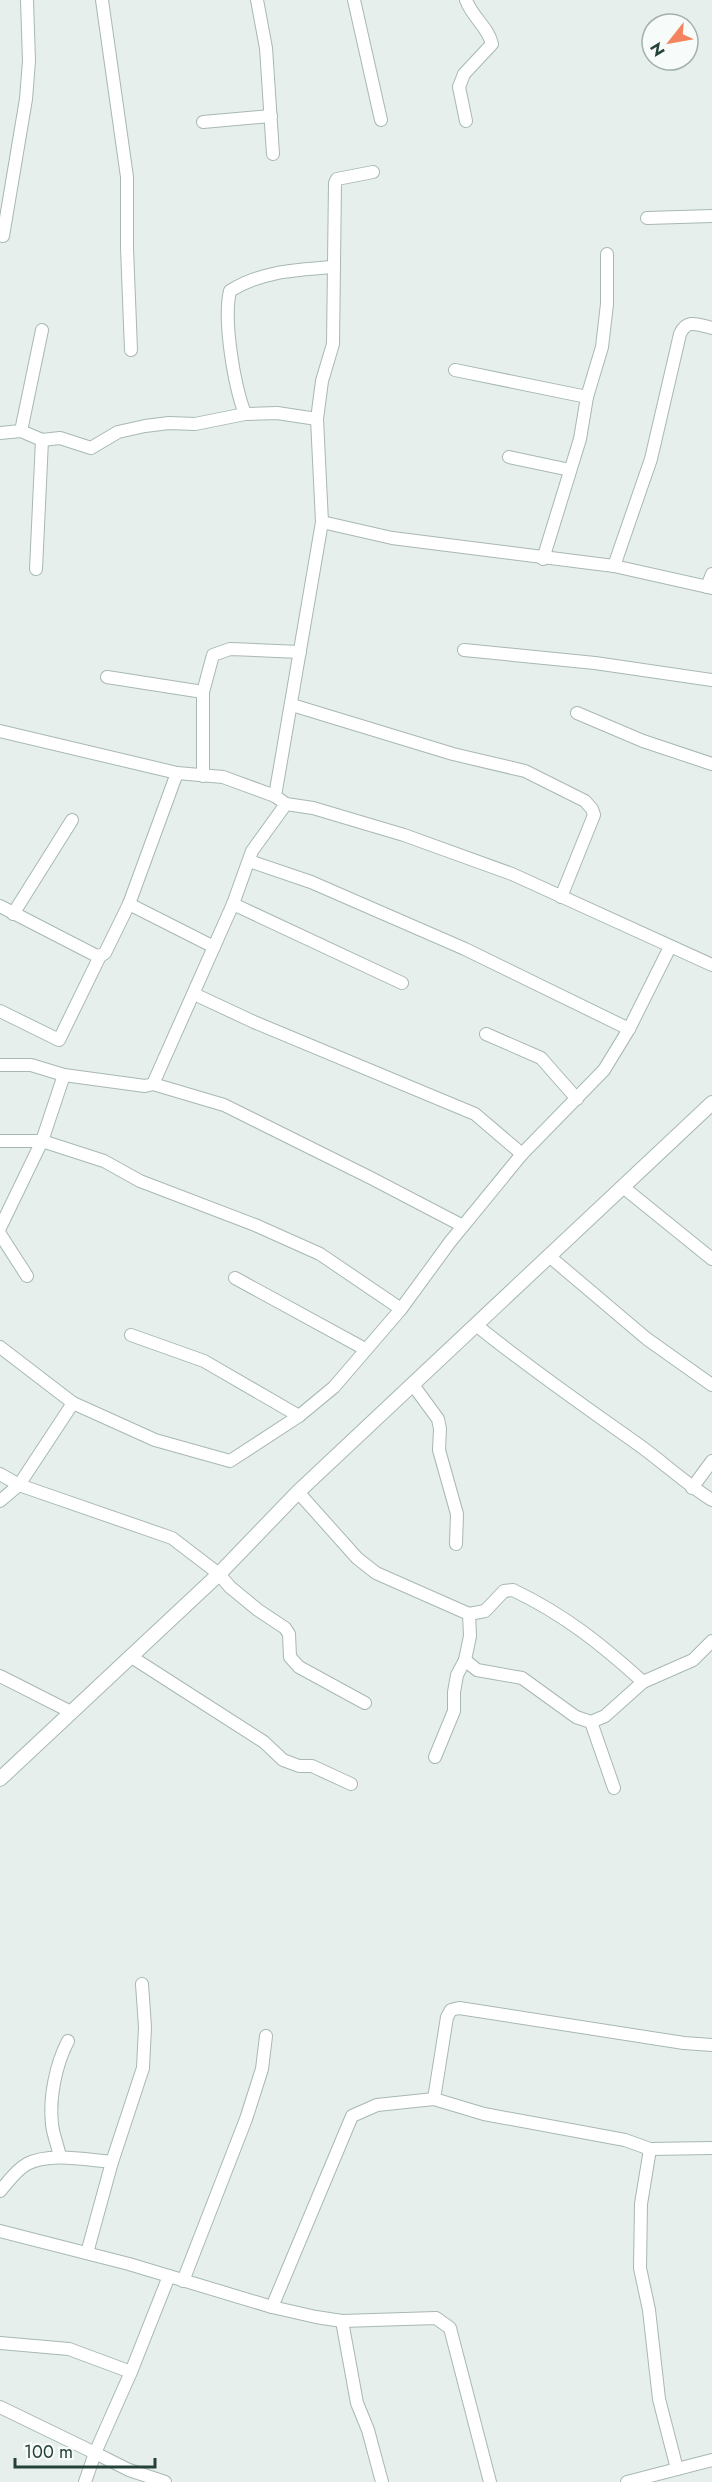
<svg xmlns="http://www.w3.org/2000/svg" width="712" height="2482" font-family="Jost,sans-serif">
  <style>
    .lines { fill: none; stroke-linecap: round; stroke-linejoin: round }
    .minor-casing { stroke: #a8b8b2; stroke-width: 14 }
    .tertiary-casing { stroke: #a8b8b2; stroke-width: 16 }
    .minor { stroke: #fff; stroke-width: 12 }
    .tertiary { stroke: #fff; stroke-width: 14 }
  </style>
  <rect width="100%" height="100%" fill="#e6efeb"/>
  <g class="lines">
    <defs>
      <g id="minor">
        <polyline points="102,0 127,177 127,248 131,350"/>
        <polyline points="257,0 266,48 273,154"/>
        <polyline points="354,0 381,120"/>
        <path d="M466 0C472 17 488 27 492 44L464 74 459 87 466 121"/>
        <polyline points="203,122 271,116"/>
        <polyline points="647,218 712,216"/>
        <polyline points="3,236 26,99 29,61 27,0"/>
        <polyline points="455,370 587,397"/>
        <path d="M245 414C234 385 223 320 230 291 261 271 297 270 333 267"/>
        <polyline points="21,431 42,330"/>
        <polyline points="0,433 21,431 42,440 60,438 91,448 118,432 145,426 169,423 195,424 245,414 277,413 317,419"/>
        <polyline points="509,457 570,470"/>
        <polyline points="322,522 392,538 614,566 712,588"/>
        <polyline points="543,559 580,439 587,397 602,347 607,304 607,254"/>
        <path d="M614 566 651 459 680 334C687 318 699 325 712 328"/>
        <polyline points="36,569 42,440"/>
        <polyline points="707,587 712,574"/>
        <polyline points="464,650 595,663 712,680"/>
        <polyline points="107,677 203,692"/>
        <polyline points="292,705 453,754 525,771 585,801 592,809 594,815 561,897"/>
        <polyline points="577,713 643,741 712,764"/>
        <polyline points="0,731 177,773 223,777 275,796 286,804 313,808 404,835 512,874 712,965"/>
        <polyline points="203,776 203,692 213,655 230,649 300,652"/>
        <polyline points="275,796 322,522 317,419 322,381 333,344 335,183 337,179 373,172"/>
        <polyline points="249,861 311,882 465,949 629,1029"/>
        <polyline points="129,904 214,947"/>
        <polyline points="233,904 402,983"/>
        <polyline points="0,906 95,955 100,956 105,953 129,904 177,773"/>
        <polyline points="13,914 72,820"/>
        <polyline points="194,994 254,1022 475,1114 522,1154"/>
        <polyline points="0,1011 59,1040 100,956"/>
        <polyline points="486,1034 541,1058 577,1099"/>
        <polyline points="0,1065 31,1065 64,1075 145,1086 153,1084 224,1105 371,1178 463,1226"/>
        <polyline points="153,1084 233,904 252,851 286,804"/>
        <polyline points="0,1141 42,1141 104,1161 140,1181 255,1225 320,1254 401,1309"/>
        <polyline points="623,1187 712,1259"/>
        <polyline points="0,1228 42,1141 64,1075"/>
        <polyline points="0,1234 27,1276"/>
        <polyline points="549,1256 647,1339 712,1385"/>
        <polyline points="235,1278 365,1349"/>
        <path d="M476 1325C529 1368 584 1406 639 1445 664 1463 686 1484 712 1500"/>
        <polyline points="131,1335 204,1361 299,1416"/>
        <polyline points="0,1347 73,1403 155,1440 230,1461 299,1416 334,1387 401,1309 450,1242 522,1154 604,1070 629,1029 670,947"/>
        <polyline points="413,1385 438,1419 440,1429 439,1450 457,1514 456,1544"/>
        <polyline points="0,1474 19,1485 172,1538 219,1574 230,1587 258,1610 285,1628 289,1634 290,1657 299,1667 365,1703"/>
        <polyline points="692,1488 712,1461"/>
        <polyline points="298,1492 357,1558 376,1573 469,1614 470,1636 465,1660 477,1670 522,1678 576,1717 591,1722 605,1716 643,1682 693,1660 712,1641"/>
        <polyline points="0,1501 19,1485 73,1403"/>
        <path d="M469 1614 485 1611 504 1591 513 1590C565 1615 601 1644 643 1682"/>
        <polyline points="130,1656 264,1742 283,1760 299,1766 312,1766 351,1784"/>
        <polyline points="0,1676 71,1712"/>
        <polyline points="591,1722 614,1788"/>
        <polyline points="435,1757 454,1711 454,1692 457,1675 465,1660"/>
        <polyline points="434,2099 447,2017 451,2010 459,2008 684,2043 712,2045"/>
        <polyline points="650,2149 641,2204 640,2268 649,2310 659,2399 677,2469"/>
        <path d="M60 2157C58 2146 53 2135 52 2124 49 2097 56 2064 68 2041"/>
        <path d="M0 2191C8 2182 16 2170 27 2164 50 2152 87 2160 112 2162"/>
        <polyline points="0,2231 129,2264 272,2307 316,2317 342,2321 436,2318 450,2328 490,2482"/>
        <polyline points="87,2253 112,2162 143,2068 145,2027 142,1984"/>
        <polyline points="183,2281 246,2119 262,2069 266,2036"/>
        <polyline points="272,2307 352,2116 377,2105 434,2099 484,2114 625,2140 650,2149 712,2148"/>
        <polyline points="342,2321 357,2403 368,2430 382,2482"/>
        <polyline points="0,2343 69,2349 131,2372"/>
        <polyline points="0,2407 95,2453 85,2482"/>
        <polyline points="165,2482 129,2470 95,2453 131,2372 169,2276"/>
        <polyline points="627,2482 712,2460"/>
      </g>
      <polyline id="tertiary" points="0,1779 219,1574 298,1492 712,1103"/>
    </defs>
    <use href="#minor" class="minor-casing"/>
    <use href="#tertiary" class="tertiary-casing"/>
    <use href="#minor" class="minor"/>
    <use href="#tertiary" class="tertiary"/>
  </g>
  <g transform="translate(670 42) rotate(239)"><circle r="28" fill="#f7fbf9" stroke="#a3b1ad" stroke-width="1.5"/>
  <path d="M0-4.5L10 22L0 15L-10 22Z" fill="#f4845f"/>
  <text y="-9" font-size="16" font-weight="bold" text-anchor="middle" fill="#24423a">N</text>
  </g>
  <path d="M15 2458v9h140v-9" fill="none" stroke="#24423a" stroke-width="3"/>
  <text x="24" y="2458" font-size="18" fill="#24423a" stroke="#f7fbf9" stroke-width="4.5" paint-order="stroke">100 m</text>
</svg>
